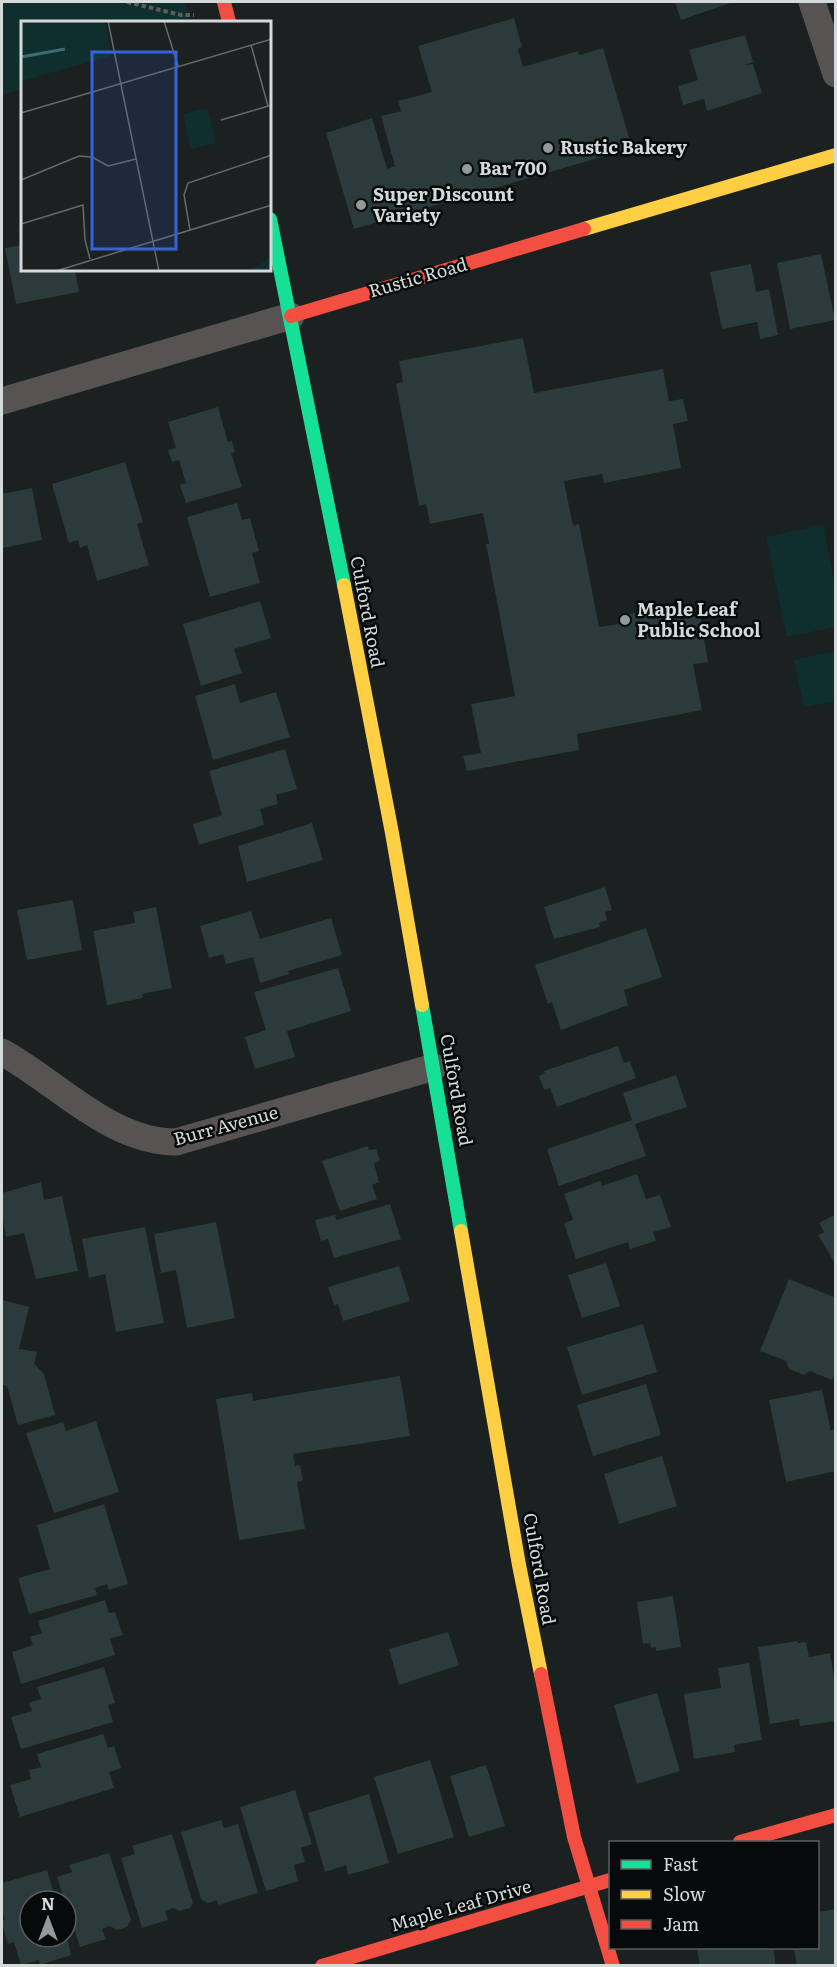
<svg xmlns="http://www.w3.org/2000/svg" width="837" height="1967" font-family="Literata,serif">
  <style>
    .green { fill: #0f2f2f }
    .building { fill: #2b3a3a }
    .lines { fill: none; stroke-linecap: round; stroke-linejoin: round }
    .path { stroke: #5f5c5c; stroke-width: 4; stroke-dasharray: 4.5 3; stroke-linecap: butt }
    .street { stroke: #585353; stroke-width: 27 }
    .fast { stroke: #16e098; stroke-width: 14 }
    .slow { stroke: #ffcf43; stroke-width: 14 }
    .jam { stroke: #f24e42; stroke-width: 14 }
    .poi-dot { fill: #939898; stroke: #070a0a; stroke-width: 2 }
    .labels { text-anchor: middle; stroke-width: 5; stroke-linejoin: round; paint-order: stroke }
    .poi-label { font-size: 18px; font-weight: bold; fill: #d4d9d9; stroke: #070a0a; text-anchor: start }
    .street-label { font-size: 18px; fill: #d4d9d9; stroke: #070a0a }
    .inset-river { fill: none; stroke: #396e6d; stroke-width: 3 }
    .inset-road { fill: none; stroke: #656a6a; stroke-width: 1.5 }
    .view { fill: #3863d8; fill-opacity: 0.15; stroke: #3863d8; stroke-width: 3 }
    .inset-edge { fill: none; stroke: #d4d9d9; stroke-width: 3 }
  </style>
  <rect width="100%" height="100%" fill="#1b2020"/>
  <g class="green">
    <polygon points="2,2 185,2 189,22 22,22 22,89 2,95"/>
    <polygon points="823,525 835,586 835,627 787,637 766,537"/>
    <polygon points="835,651 835,701 804,707 794,660"/>
  </g>
  <g class="building">
    <polygon points="675,2 733,2 681,20"/>
    <polygon points="514,18 522,47 518,49 523,67 578,51 579,55 603,48 632,148 354,229 326,133 372,118 387,169 395,166 381,116 401,111 398,101 432,92 418,46"/>
    <polygon points="745,35 753,62 745,65 753,64 762,93 707,111 704,99 683,105 678,86 698,80 689,50"/>
    <polygon points="22,245 22,270 75,270 79,292 16,304 5,248"/>
    <polygon points="821,254 835,320 790,329 777,263"/>
    <polygon points="751,264 756,292 769,289 778,335 760,339 757,322 722,329 710,272"/>
    <polygon points="523,338 534,393 663,369 669,401 683,399 688,421 673,424 681,468 604,483 602,474 564,481 573,526 579,524 599,627 620,624 619,616 679,604 682,619 700,615 708,662 693,664 702,710 577,734 579,750 467,771 463,756 481,753 471,704 515,696 486,544 489,544 483,513 430,524 426,504 419,506 396,384 403,382 399,361"/>
    <polygon points="218,407 228,442 232,441 235,452 231,453 242,487 186,503 180,485 186,483 179,460 172,462 168,450 176,448 168,422"/>
    <polygon points="125,462 143,522 137,524 149,565 97,581 87,545 80,548 78,540 69,543 52,484"/>
    <polygon points="32,488 42,540 2,548 2,494"/>
    <polygon points="237,503 242,520 250,518 259,551 252,553 260,583 210,597 187,517"/>
    <polygon points="260,601 271,638 234,649 242,673 201,686 183,624"/>
    <polygon points="235,684 240,703 276,692 290,737 213,760 195,696"/>
    <polygon points="285,749 297,789 276,795 278,804 260,809 264,825 199,845 193,824 222,815 209,771"/>
    <polygon points="312,823 323,860 247,882 238,846"/>
    <polygon points="605,887 612,910 605,912 607,920 599,923 600,927 554,939 544,907"/>
    <polygon points="73,900 82,950 27,960 17,910"/>
    <polygon points="156,907 172,988 142,994 143,998 107,1005 93,931 135,923 133,912"/>
    <polygon points="251,911 260,939 331,918 342,955 288,971 289,974 260,983 253,957 226,964 223,954 209,958 200,926"/>
    <polygon points="646,928 662,977 624,990 628,1005 561,1030 552,1002 548,1004 535,965"/>
    <polygon points="338,968 351,1011 287,1031 295,1057 255,1069 245,1037 266,1030 254,992"/>
    <polygon points="618,1046 624,1063 630,1061 636,1078 557,1107 550,1088 544,1090 539,1076 545,1073 544,1071"/>
    <polygon points="676,1075 687,1107 635,1124 646,1156 559,1186 547,1149 632,1120 623,1093"/>
    <polygon points="368,1146 369,1150 376,1149 380,1161 374,1163 379,1182 372,1185 377,1199 340,1211 322,1161"/>
    <polygon points="637,1174 646,1199 660,1195 671,1227 653,1232 656,1241 630,1249 628,1242 576,1259 564,1223 573,1220 564,1194 600,1181 602,1186"/>
    <polygon points="41,1182 44,1200 62,1196 78,1271 36,1279 24,1233 6,1237 2,1213 2,1193"/>
    <polygon points="390,1204 401,1239 334,1258 328,1239 321,1241 315,1220 335,1215 336,1220"/>
    <polygon points="836,1214 836,1265 818,1235 824,1232 819,1223"/>
    <polygon points="216,1222 235,1318 187,1328 176,1270 161,1273 154,1234"/>
    <polygon points="145,1227 164,1323 116,1332 105,1274 89,1278 82,1239"/>
    <polygon points="606,1263 620,1306 582,1318 568,1275"/>
    <polygon points="399,1266 410,1301 343,1321 338,1304 334,1305 328,1287"/>
    <polygon points="789,1279 836,1298 836,1372 832,1380 810,1371 804,1375 789,1369 786,1361 760,1351"/>
    <polygon points="2,1300 29,1307 19,1349 37,1352 34,1364 44,1374 55,1415 18,1425 7,1386 2,1385"/>
    <polygon points="643,1324 657,1372 582,1395 567,1347"/>
    <polygon points="400,1376 410,1436 293,1454 295,1466 300,1465 303,1481 297,1482 305,1529 239,1540 216,1399 252,1393 253,1401"/>
    <polygon points="646,1384 661,1435 593,1456 577,1405"/>
    <polygon points="822,1390 831,1431 834,1429 836,1438 836,1471 786,1482 769,1400"/>
    <polygon points="96,1421 119,1492 54,1513 26,1433 63,1422 66,1431"/>
    <polygon points="662,1456 677,1506 619,1524 604,1474"/>
    <polygon points="104,1504 128,1584 109,1590 107,1584 95,1588 97,1595 29,1614 18,1578 50,1569 37,1525"/>
    <polygon points="673,1596 681,1647 656,1651 656,1647 651,1648 650,1643 643,1644 637,1602"/>
    <polygon points="105,1600 109,1613 115,1612 123,1635 110,1639 115,1655 21,1684 12,1652 33,1645 30,1637 42,1633 38,1621"/>
    <polygon points="448,1632 459,1665 399,1685 389,1649"/>
    <polygon points="798,1641 798,1643 806,1642 809,1657 830,1653 836,1689 836,1721 800,1726 799,1719 770,1724 758,1647"/>
    <polygon points="749,1663 762,1740 734,1745 735,1752 694,1759 684,1694 721,1688 718,1668"/>
    <polygon points="104,1667 115,1703 108,1705 113,1722 21,1749 11,1717 32,1711 29,1703 41,1699 37,1687"/>
    <polygon points="657,1693 680,1771 637,1784 614,1705"/>
    <polygon points="103,1734 108,1748 114,1746 121,1768 109,1772 114,1788 20,1817 10,1785 31,1779 29,1770 41,1767 37,1754"/>
    <polygon points="430,1760 454,1837 398,1854 374,1777"/>
    <polygon points="486,1765 505,1826 469,1837 450,1776"/>
    <polygon points="295,1790 312,1844 301,1848 305,1862 294,1865 298,1881 266,1891 240,1807"/>
    <polygon points="369,1794 389,1863 348,1875 346,1865 325,1872 308,1813"/>
    <polygon points="221,1820 224,1828 238,1824 258,1893 218,1905 217,1900 208,1903 201,1899 181,1832"/>
    <polygon points="172,1834 193,1903 190,1908 179,1911 174,1908 165,1911 168,1920 142,1928 121,1858 135,1854 132,1846"/>
    <polygon points="109,1853 131,1920 127,1927 117,1930 110,1926 102,1929 106,1939 80,1947 57,1877 72,1872 69,1865"/>
    <polygon points="47,1870 56,1901 30,1901 30,1937 67,1937 71,1955 40,1965 39,1960 21,1965 14,1942 8,1944 2,1924 2,1921 5,1920 2,1908 2,1883"/>
    <polygon points="836,1909 836,1966 797,1966 794,1948 818,1948 818,1912"/>
    <polygon points="697,1948 773,1948 776,1966 700,1966"/>
  </g>
  <g class="lines">
    <polyline class="path" points="127,2 181,15 194,15"/>
    <g class="street">
      <polyline points="812,2 836,74"/>
      <polyline points="2,401 291,316"/>
      <path d="M2 1052C57 1082 110 1142 176 1142L434 1067"/>
    </g>
    <g class="fast">
      <polyline points="270,219 344,585"/>
      <polyline points="422,1005 461,1231"/>
    </g>
    <g class="slow">
      <polyline points="584,229 836,155"/>
      <polyline points="344,585 392,833 422,1005"/>
      <polyline points="461,1231 519,1565 541,1674"/>
    </g>
    <g class="jam">
      <polyline points="224,2 229,22"/>
      <polyline points="291,316 584,229"/>
      <polyline points="541,1674 574,1837 613,1966"/>
      <polyline points="740,1842 836,1815"/>
      <polyline points="322,1966 610,1880"/>
    </g>
  </g>
  <g class="poi-dot">
    <circle cx="548" cy="148" r="6"/>
    <circle cx="467" cy="169" r="6"/>
    <circle cx="361" cy="205" r="6"/>
    <circle cx="625" cy="620" r="6"/>
  </g>
  <g class="labels">
    <g class="poi-label">
      <text x="560" y="154">Rustic Bakery</text>
      <text x="479" y="175">Bar 700</text>
      <text x="373" y="201">Super Discount<tspan x="373" dy="21">Variety</tspan></text>
      <text x="637" y="616">Maple Leaf<tspan x="637" dy="21">Public School</tspan></text>
    </g>
    <g class="street-label">
      <text transform="translate(418 278) rotate(-16)" y="6">Rustic Road</text>
      <text transform="translate(367 612) rotate(79)" y="6">Culford Road</text>
      <text transform="translate(456 1090) rotate(80)" y="6">Culford Road</text>
      <text transform="translate(226 1126) rotate(-15)" y="6">Burr Avenue</text>
      <text transform="translate(539 1569) rotate(80)" y="6">Culford Road</text>
      <text transform="translate(461 1906) rotate(-16)" y="6">Maple Leaf Drive</text>
    </g>
  </g>
  <g transform="translate(21 21)">
    <rect width="250" height="250" fill="#1b2020"/>
    <path d="M0 0H84L90 35 0 60ZM186 87 195 122 170 128 162 93ZM250 235V250H224L230 249Z" fill="#0f2f2f"/>
    <path class="inset-river" d="M0 36 44 28"/>
    <path class="inset-road" d="M87 0 138 250M143 0 157 45M230 24 247 85M0 92 251 18M200 99 251 84M0 159 58 135 71 136 87 145 115 138M0 203 62 184 64 219 69 238M169 209 163 174 167 162 251 134M35 250 251 184"/>
    <path class="view" d="M71 31H155V228H71Z"/>
    <rect width="250" height="250" class="inset-edge"/>
  </g>
  <rect width="837" height="1967" fill="none" stroke="#d4d9d9" stroke-width="6"/>
  <rect x="609" y="1841" width="210" height="108" fill="#070a0a" stroke="#595d5d" stroke-width="1.5"/>
  <rect x="621" y="1860" width="30" height="9" fill="#16e098" stroke="#595d5d" stroke-width="1.5"/>
  <text x="663" y="1871" font-size="18" fill="#d4d9d9">Fast</text>
  <rect x="621" y="1890" width="30" height="9" fill="#ffcf43" stroke="#595d5d" stroke-width="1.5"/>
  <text x="663" y="1901" font-size="18" fill="#d4d9d9">Slow</text>
  <rect x="621" y="1920" width="30" height="9" fill="#f24e42" stroke="#595d5d" stroke-width="1.5"/>
  <text x="663" y="1931" font-size="18" fill="#d4d9d9">Jam</text>
  <g transform="translate(48 1919)"><circle r="28" fill="#070a0a" stroke="#595d5d" stroke-width="1.5"/>
  <path d="M0-4.5L10 22L0 15L-10 22Z" fill="#939898"/>
  <text y="-9" font-size="16" font-weight="bold" text-anchor="middle" fill="#d4d9d9">N</text>
  </g>
</svg>
